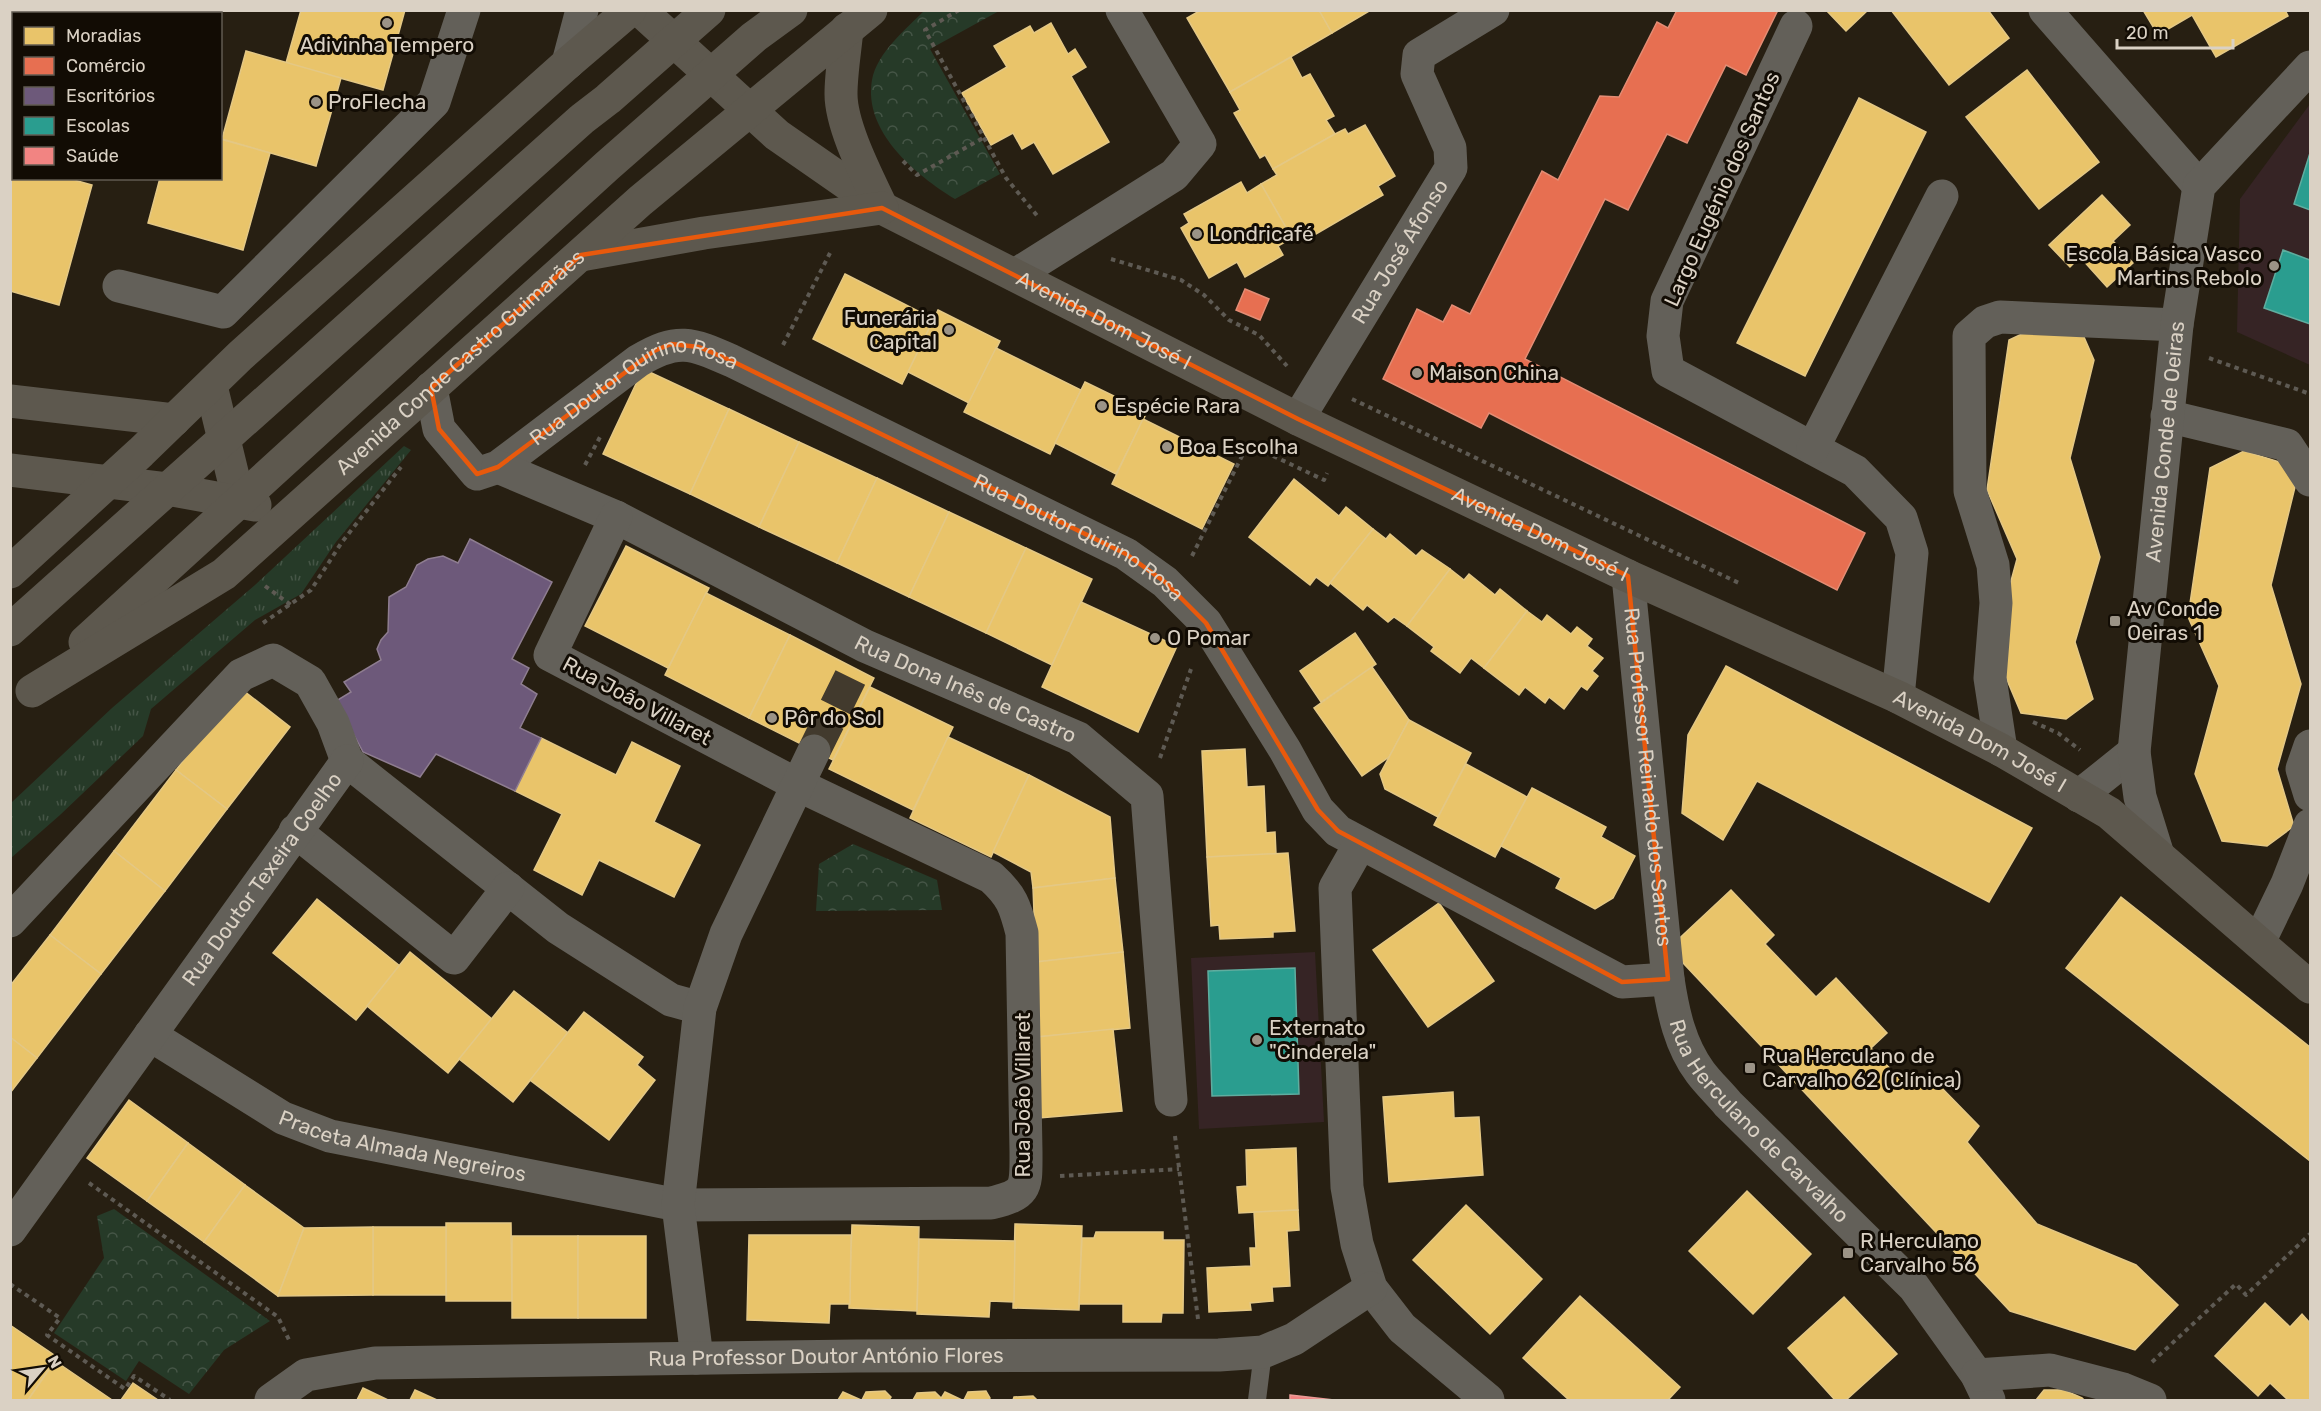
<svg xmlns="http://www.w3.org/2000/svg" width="2321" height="1411" font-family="Rubik,sans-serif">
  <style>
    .education { fill: #362425 }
    .grass { fill: url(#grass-tufts) }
    .park { fill: url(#park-crowns) }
    .homes { fill: #e9c46a; stroke: #e4c885; stroke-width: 1.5 }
    .shops { fill: #e76f51; stroke: #e38c74; stroke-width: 1.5 }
    .offices { fill: #6d597a; stroke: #8e7d90; stroke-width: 1.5 }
    .schools { fill: #2a9d8f; stroke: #5fad9f; stroke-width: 1.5 }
    .health { fill: #f28482; stroke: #eb9b96; stroke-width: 1.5 }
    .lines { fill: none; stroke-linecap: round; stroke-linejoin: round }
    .street-tunnel { stroke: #423a2d; stroke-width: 33; stroke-dasharray: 33 16; stroke-linecap: butt }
    .path { stroke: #5e5a53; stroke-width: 4; stroke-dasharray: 4.5 4.5; stroke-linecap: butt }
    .lane { stroke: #636059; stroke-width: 18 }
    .street { stroke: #636059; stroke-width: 33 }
    .secondary { stroke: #5d584e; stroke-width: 33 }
    .marked { fill: none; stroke: #e8590c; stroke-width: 4.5; stroke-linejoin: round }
    .poi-dot { fill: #9b9386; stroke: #120c04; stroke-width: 2 }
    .labels { text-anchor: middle; stroke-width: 6; stroke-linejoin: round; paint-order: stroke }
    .poi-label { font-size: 21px; fill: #dad1c4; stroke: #120c04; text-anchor: start }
    .street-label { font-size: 21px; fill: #dad1c4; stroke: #120c04 }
  </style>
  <defs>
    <pattern id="grass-tufts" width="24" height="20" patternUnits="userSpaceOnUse" patternTransform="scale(1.5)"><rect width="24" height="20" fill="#263a28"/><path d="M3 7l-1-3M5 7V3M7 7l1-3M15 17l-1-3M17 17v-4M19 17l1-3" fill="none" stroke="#455546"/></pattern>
    <pattern id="park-crowns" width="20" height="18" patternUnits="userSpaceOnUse" patternTransform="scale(1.5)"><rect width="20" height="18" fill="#263a28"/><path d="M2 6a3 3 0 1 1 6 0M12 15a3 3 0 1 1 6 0" fill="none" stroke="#455546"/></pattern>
  </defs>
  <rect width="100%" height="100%" fill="#271f12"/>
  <g class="education">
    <polygon points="2310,104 2310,365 2237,332 2240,199"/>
    <polygon points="1315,952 1324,1122 1199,1129 1191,958"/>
  </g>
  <polygon class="grass" points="404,446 411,450 336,542 301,594 255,620 151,709 143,736 60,815 11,858 11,803 112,708 255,585"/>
  <g class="park">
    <path d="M924 11H999L930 49 1000 174 955 199C916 175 863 132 872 80 877 53 905 30 924 11Z"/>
    <polygon points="853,844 937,880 942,910 816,911 819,864"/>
    <polygon points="114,1209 270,1321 224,1350 189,1394 139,1361 126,1381 54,1333 104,1258 97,1216"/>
  </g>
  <g class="homes">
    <polygon points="301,10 405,10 383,90 286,63"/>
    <polygon points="1201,10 1319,10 1332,33 1230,92 1187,18"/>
    <polygon points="1319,10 1371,10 1332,33"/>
    <polygon points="1826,10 1868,10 1846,31"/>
    <polygon points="1891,10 1988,10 2009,38 1949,85"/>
    <polygon points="2143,10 2285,10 2288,16 2216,57 2192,15 2158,35"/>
    <polygon points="1051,23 1068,54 1075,49 1086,67 1071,76 1109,142 1053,174 1034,142 1022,149 1013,133 991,145 962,93 1007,67 994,46 1030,26 1034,33"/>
    <polygon points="246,51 341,78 316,166 222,139"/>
    <polygon points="1291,57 1302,78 1310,74 1334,116 1326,120 1335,134 1273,169 1265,155 1260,158 1234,113 1240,110 1230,92"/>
    <polygon points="2027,70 2099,162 2039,209 1966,117"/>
    <polygon points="1859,98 1926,132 1805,376 1737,343"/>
    <polygon points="1365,125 1395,176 1378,186 1383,195 1316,234 1311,227 1292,238 1261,184 1277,175 1273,169 1335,134 1345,129 1348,134"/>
    <polygon points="220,139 270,153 243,250 148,223 160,178 220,178"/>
    <polygon points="10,163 14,164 14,178 67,178 92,185 59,305 10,291"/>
    <polygon points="1241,182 1247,193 1261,184 1292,238 1278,246 1283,255 1245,277 1237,262 1209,278 1181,228 1189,223 1184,214"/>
    <polygon points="2102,195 2130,225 2113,241 2133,263 2107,287 2080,257 2070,267 2049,245"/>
    <polygon points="845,274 934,319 902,384 813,339"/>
    <polygon points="938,310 1000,341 969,403 908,372"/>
    <polygon points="2043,324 2084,337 2094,360 2070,458 2100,557 2075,642 2093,699 2066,719 2021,713 1993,647 2017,559 1987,490 2009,340"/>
    <polygon points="996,348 1081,390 1050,454 964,412"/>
    <polygon points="643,369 729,409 690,494 603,454"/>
    <polygon points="1085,382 1147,412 1116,474 1055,443"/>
    <polygon points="729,409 799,442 759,527 690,494"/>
    <polygon points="1143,419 1234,464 1202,529 1112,484"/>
    <polygon points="799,442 877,478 837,563 759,527"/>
    <polygon points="2244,451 2286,464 2295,487 2271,585 2301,684 2277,769 2294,826 2267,846 2222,841 2195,774 2219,686 2188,617 2210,468"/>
    <polygon points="877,478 949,512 909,597 837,563"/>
    <polygon points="1294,479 1339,516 1346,507 1373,529 1328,586 1316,577 1310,585 1249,537"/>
    <polygon points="949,512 1026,548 986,633 909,597"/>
    <polygon points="1373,529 1386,539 1390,534 1416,556 1422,550 1450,569 1407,626 1394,617 1388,622 1367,605 1363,610 1330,583"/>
    <polygon points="626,546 709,588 668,668 585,626"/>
    <polygon points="1026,548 1092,579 1052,665 986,633"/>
    <polygon points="1450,569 1464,580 1469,574 1495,595 1500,589 1527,611 1484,668 1471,658 1460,673 1431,651 1434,647 1407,626"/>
    <polygon points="706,593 790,635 749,718 665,675"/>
    <polygon points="1081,602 1177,646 1138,732 1042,687"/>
    <polygon points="1527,611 1542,622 1547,615 1571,634 1577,627 1592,639 1587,646 1603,658 1592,671 1598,676 1587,690 1581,686 1564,709 1549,697 1545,703 1525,687 1519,695 1484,668"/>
    <polygon points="1355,633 1376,664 1321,702 1300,671"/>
    <polygon points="790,635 874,678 833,760 749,718"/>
    <polygon points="1726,666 2032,828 1989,902 1757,781 1723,840 1682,813 1688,735"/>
    <polygon points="1372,667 1409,720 1389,757 1362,776 1314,708"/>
    <polygon points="239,687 290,727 227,809 176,770"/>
    <polygon points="870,687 953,727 913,810 829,769"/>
    <polygon points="1409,720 1471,753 1438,817 1385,789 1380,774"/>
    <polygon points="948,737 1029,775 991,857 910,818"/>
    <polygon points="541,738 616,775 632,742 680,766 654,822 700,845 674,897 599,860 582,895 534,870 562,814 515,791"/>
    <polygon points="1245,749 1247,787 1264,786 1266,833 1275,832 1276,854 1207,857 1202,751"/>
    <polygon points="1466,764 1527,797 1495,857 1434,825"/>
    <polygon points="176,770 227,809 165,891 114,851"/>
    <polygon points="1029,775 1110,817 1115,878 1033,888 1031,872 993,852"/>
    <polygon points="1532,788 1606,827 1601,837 1635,856 1613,898 1595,909 1556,888 1561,878 1501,846"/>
    <polygon points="114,851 165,891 101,974 50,935"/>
    <polygon points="1288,853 1295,931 1273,932 1273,937 1220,939 1219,925 1211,926 1207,857"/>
    <polygon points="1115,878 1123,952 1036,962 1033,888"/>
    <polygon points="1731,890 1774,935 1765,944 1816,997 1836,978 1887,1033 1871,1048 1909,1089 1931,1077 1979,1126 1967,1142 2037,1224 2136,1265 2178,1305 2135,1350 2010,1311 1669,948"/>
    <polygon points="2121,897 2310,1047 2310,1161 2066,968"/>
    <polygon points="317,899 400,966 356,1020 273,953"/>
    <polygon points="1439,903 1494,981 1428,1027 1373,950"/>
    <polygon points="50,935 101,974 37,1058 10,1037 10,986"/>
    <polygon points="410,952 492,1019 448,1073 367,1006"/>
    <polygon points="1123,952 1130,1028 1037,1037 1036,962"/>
    <polygon points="514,991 568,1033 513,1102 459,1059"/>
    <polygon points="584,1012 643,1057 637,1065 655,1080 609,1140 530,1080"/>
    <polygon points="1113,1029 1122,1111 1039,1118 1037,1037"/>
    <polygon points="10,1037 37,1058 10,1093"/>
    <polygon points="1453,1092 1454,1118 1479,1117 1483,1175 1389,1182 1383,1097"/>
    <polygon points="129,1100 188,1143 147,1201 87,1158"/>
    <polygon points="188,1143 245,1185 204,1242 147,1201"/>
    <polygon points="1296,1148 1298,1210 1239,1213 1237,1187 1247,1186 1246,1150"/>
    <polygon points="245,1185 304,1228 278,1296 204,1242"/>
    <polygon points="1747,1191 1811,1254 1753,1314 1689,1251"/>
    <polygon points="1466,1205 1542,1279 1490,1334 1413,1260"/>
    <polygon points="1298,1210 1299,1230 1287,1231 1290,1286 1272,1287 1273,1301 1250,1303 1251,1310 1209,1312 1207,1268 1251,1266 1250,1248 1256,1248 1254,1212"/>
    <polygon points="446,1223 511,1223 512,1301 446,1301"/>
    <polygon points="1015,1224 1082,1226 1079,1310 1013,1308"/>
    <polygon points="852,1225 919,1227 917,1311 849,1308"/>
    <rect x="373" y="1227" width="73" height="68"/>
    <polygon points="373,1227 373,1295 278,1296 304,1228"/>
    <polygon points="1096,1232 1163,1232 1163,1240 1184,1240 1183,1313 1162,1313 1161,1322 1123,1322 1123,1304 1079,1304 1082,1238 1094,1238"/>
    <polygon points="749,1235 851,1235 850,1304 830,1304 829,1323 747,1320"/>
    <rect x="512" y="1236" width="66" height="82"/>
    <rect x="578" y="1236" width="68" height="82"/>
    <polygon points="919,1239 1015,1241 1014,1302 990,1301 989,1317 917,1314"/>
    <polygon points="1580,1296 1680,1387 1668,1400 1569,1400 1523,1358"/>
    <polygon points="1844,1297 1897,1354 1846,1400 1835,1400 1788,1348"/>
    <polygon points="2265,1303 2290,1327 2302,1314 2310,1323 2310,1400 2288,1400 2270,1383 2258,1396 2215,1356"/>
    <polygon points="10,1325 57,1357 28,1400 10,1400"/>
    <polygon points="55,1361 112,1400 28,1400"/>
    <polygon points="133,1383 158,1400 121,1400"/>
    <polygon points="363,1388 388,1400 357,1400"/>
    <polygon points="415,1390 437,1400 410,1400"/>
    <polygon points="2044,1390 2064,1390 2082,1398 2084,1400 2036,1400"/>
    <polygon points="885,1391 891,1397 889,1400 862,1400 866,1392"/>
    <polygon points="986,1391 990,1398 989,1400 964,1400 968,1392"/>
    <polygon points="843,1392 861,1400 838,1400"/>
    <polygon points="935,1392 941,1398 940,1400 913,1400 917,1393"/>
    <polygon points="945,1392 962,1400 940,1400"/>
    <polygon points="1033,1396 1037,1400 1013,1400 1014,1397"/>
  </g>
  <g class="shops">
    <polygon points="1677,10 1778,10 1746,75 1726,65 1687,143 1667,134 1628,210 1605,199 1525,359 1865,533 1837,590 1489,413 1481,428 1383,379 1417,309 1443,322 1452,305 1470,314 1542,171 1558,180 1600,96 1619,97 1657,22 1668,28"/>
    <polygon points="1245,289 1269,299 1260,320 1236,310"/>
  </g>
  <polygon class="offices" points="470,539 552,582 512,659 529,668 521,684 537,694 520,728 541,738 515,791 436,754 420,777 363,752 336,701 351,692 344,682 381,660 377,649 381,640 388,632 389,597 406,587 417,565 428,559 443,556 458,563"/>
  <g class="schools">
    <polygon points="2310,153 2310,210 2294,204"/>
    <polygon points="2283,250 2310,260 2310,324 2264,308"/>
    <polygon points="1295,968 1299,1094 1212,1096 1208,971"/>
  </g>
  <polygon class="health" points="1290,1395 1334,1400 1290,1400"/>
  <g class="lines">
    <polyline class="street-tunnel" points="814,751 855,668"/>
    <g class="path">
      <polyline points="959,10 925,30 1006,178 1039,218"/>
      <polyline points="903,161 917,175 983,138"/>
      <polyline points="1111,259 1181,280 1204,295 1229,320 1259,335 1287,366"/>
      <polyline points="783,345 830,253"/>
      <polyline points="2209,358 2310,394"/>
      <polyline points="1352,399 1741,584"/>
      <polyline points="585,465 600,437"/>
      <polyline points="1192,556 1248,444 1324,480 1327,473"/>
      <polyline points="265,586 291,605"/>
      <polyline points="263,623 311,590 342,542 401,467"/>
      <polyline points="2033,722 2058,733 2080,750"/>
      <polyline points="1160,758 1191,669"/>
      <polyline points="1175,1136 1198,1319"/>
      <polyline points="1060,1176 1179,1169"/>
      <polyline points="89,1183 278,1317 290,1342"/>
      <polyline points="10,1284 60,1318 47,1335 125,1389 134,1376 170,1400"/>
      <polyline points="2152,1362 2236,1284 2246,1295 2310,1234"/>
    </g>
    <polyline class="lane" points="1257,1400 1263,1352"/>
    <g class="street">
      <polyline points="2045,10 2199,186"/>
      <polyline points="93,14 93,10"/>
      <polyline points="1796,26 1667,301 1663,336 1668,371 1855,471 1901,518 1912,553 1898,697"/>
      <polyline points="568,63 582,10"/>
      <polyline points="10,98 14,98"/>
      <polyline points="1015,275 1174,175 1200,144 1122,10"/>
      <polyline points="119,286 223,312 434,102 464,10"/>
      <path id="s1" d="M431 388 439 429 477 474 498 467 638 361C678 337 691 343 732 361L1126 554 1165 582 1206 623 1285 750 1318 810 1338 831 1622 982 1668 979"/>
      <polyline points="2167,416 2287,445 2310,480"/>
      <path id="s2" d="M1298 419 1451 168 1450 148 1417 74 1419 55 1493 10"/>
      <polyline points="1813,448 1942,196"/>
      <path id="s3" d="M498 467 616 517 865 646 1078 738 1147 796 1171 1100"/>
      <path id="s4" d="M1628 576 1668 979C1673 1012 1680 1045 1700 1072 1708 1083 1719 1093 1728 1104L1914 1287 1977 1375 1989 1400"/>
      <polyline points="2310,746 2302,769 2310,795"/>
      <polyline points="2001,750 1990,678 1996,603 1993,565 1970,491 1969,336 1985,322 2000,317 2177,325"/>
      <polyline points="347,761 558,928 671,1000 700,1008"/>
      <polyline points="2079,796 2134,752"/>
      <polyline points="295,831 454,958 508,888"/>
      <polyline points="1360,844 1335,888 1347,1187 1357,1244 1371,1288 1402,1328 1488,1400"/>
      <path id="s5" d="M2158 855 2140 797 2134 752 2177 325 2199 186 2310 67"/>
      <polyline points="10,921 241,675 273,660 310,682 333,723 347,761"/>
      <polyline points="2259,942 2287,884 2310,825"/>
      <path id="s6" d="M150 1035 283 1118 330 1136 678 1205 991 1203C1028 1194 1026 1188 1026 1152L1022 933C1015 906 1012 896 991 877L796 784 550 655 616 517"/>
      <path id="s7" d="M10 1230 347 761"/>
      <polyline points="697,1358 678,1205 700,1008 726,934 814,751"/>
      <polyline points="1977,1375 2050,1370 2123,1389 2150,1400"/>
      <path id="s8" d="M271 1400 306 1375 375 1363 856 1356 1219 1355 1263 1352 1294 1339 1371 1288"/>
    </g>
    <g class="secondary">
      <path id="s9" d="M640 10 777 135 882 208 1298 419 1628 576 1898 697 2001 750 2109 813 2310 987"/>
      <path d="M847 29C845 51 841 73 841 94 841 127 868 178 882 208"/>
      <polyline points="581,255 704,233 882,208"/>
      <polyline points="211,386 239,501"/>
      <polyline points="10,401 174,420"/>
      <polyline points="10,470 167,489 255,505"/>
      <polyline points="10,572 141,452 240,356 568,63 630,10"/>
      <polyline points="10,630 582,119 608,99 709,10"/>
      <polyline points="85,642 607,166 754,37 791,10"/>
      <path id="s10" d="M32 691 224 574 640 201 871 10"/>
    </g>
  </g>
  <path class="marked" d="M882 208 1298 419 1628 576 1668 979 1622 982 1338 831 1318 810 1206 623 1165 582 1126 554 732 361 699 347 671 344 654 351 498 467 477 474 439 429 431 388 581 255Z"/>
  <g class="poi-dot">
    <circle cx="387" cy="23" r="6"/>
    <circle cx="316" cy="102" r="6"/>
    <circle cx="1197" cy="234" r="6"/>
    <circle cx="2274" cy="266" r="6"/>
    <circle cx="949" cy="330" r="6"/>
    <circle cx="1417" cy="373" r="6"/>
    <circle cx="1102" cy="406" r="6"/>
    <circle cx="1167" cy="447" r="6"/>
    <rect x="2109" y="615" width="12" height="12" rx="3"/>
    <circle cx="1155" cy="638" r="6"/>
    <circle cx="772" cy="718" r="6"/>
    <circle cx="1257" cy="1040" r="6"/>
    <rect x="1744" y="1062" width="12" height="12" rx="3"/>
    <rect x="1842" y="1247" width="12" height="12" rx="3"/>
  </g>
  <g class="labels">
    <g class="poi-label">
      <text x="387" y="52" text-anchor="middle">Adivinha Tempero</text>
      <text x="328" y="109">ProFlecha</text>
      <text x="1209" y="241">Londricafé</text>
      <text x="2262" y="261" text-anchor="end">Escola Básica Vasco<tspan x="2262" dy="24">Martins Rebolo</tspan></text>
      <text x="937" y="325" text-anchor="end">Funerária<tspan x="937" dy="24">Capital</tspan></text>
      <text x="1429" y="380">Maison China</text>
      <text x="1114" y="413">Espécie Rara</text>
      <text x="1179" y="454">Boa Escolha</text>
      <text x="2127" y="616">Av Conde<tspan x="2127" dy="24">Oeiras 1</tspan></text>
      <text x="1167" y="645">O Pomar</text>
      <text x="784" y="725">Pôr do Sol</text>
      <text x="1269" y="1035">Externato<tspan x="1269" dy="24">"Cinderela"</tspan></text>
      <text x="1762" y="1063">Rua Herculano de<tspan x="1762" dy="24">Carvalho 62 (Clínica)</tspan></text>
      <text x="1860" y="1248">R Herculano<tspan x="1860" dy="24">Carvalho 56</tspan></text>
    </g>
    <g class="street-label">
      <text transform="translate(1722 189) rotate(-66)" y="7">Largo Eugénio dos Santos</text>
      <text dy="7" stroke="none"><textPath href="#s2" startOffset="196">Rua José Afonso</textPath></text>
      <text dy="7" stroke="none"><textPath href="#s9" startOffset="562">Avenida Dom José I</textPath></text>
      <text dy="7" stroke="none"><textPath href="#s10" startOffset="542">Avenida Conde Castro Guimarães</textPath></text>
      <text dy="7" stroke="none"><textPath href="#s1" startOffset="285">Rua Doutor Quirino Rosa</textPath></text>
      <text dy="7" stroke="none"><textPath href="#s5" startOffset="418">Avenida Conde de Oeiras</textPath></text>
      <text dy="7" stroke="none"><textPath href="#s9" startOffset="1048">Avenida Dom José I</textPath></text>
      <text dy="7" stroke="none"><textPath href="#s1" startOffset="788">Rua Doutor Quirino Rosa</textPath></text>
      <text dy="7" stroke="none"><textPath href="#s3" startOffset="518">Rua Dona Inês de Castro</textPath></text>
      <text transform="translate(637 701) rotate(28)" y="7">Rua João Villaret</text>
      <text dy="7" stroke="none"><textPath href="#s9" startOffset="1534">Avenida Dom José I</textPath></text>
      <text dy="7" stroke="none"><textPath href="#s4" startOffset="202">Rua Professor Reinaldo dos Santos</textPath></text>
      <text dy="7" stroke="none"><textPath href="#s7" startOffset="432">Rua Doutor Texeira Coelho</textPath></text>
      <text transform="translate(1023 1095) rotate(-90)" y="7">Rua João Villaret</text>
      <text dy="7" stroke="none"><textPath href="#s4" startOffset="579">Rua Herculano de Carvalho</textPath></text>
      <text dy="7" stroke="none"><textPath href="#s6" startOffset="280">Praceta Almada Negreiros</textPath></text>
      <text dy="7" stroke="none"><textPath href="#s8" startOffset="564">Rua Professor Doutor António Flores</textPath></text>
    </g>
  </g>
  <rect width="2321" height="1411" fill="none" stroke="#dad1c4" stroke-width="24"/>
  <rect x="12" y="12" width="210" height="168" fill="#120c04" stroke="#625b51" stroke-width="1.5"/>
  <rect x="24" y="27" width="30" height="18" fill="#e9c46a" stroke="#625b51" stroke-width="1.5"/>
  <text x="66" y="42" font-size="18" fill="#dad1c4">Moradias</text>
  <rect x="24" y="57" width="30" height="18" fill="#e76f51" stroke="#625b51" stroke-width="1.5"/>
  <text x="66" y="72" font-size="18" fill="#dad1c4">Comércio</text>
  <rect x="24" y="87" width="30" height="18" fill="#6d597a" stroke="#625b51" stroke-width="1.5"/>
  <text x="66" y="102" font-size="18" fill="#dad1c4">Escritórios</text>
  <rect x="24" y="117" width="30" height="18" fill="#2a9d8f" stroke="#625b51" stroke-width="1.5"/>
  <text x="66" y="132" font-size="18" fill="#dad1c4">Escolas</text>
  <rect x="24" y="147" width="30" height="18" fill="#f28482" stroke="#625b51" stroke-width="1.5"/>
  <text x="66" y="162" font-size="18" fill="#dad1c4">Saúde</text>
  <g transform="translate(42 1369) rotate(61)" stroke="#120c04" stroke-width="4.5" paint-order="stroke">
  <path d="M0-4.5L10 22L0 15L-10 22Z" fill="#dad1c4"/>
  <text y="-9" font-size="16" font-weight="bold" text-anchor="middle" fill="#dad1c4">N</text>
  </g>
  <path d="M2117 39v9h116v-9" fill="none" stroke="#dad1c4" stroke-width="3"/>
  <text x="2126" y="39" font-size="18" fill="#dad1c4" stroke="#120c04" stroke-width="4.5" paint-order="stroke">20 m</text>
</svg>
